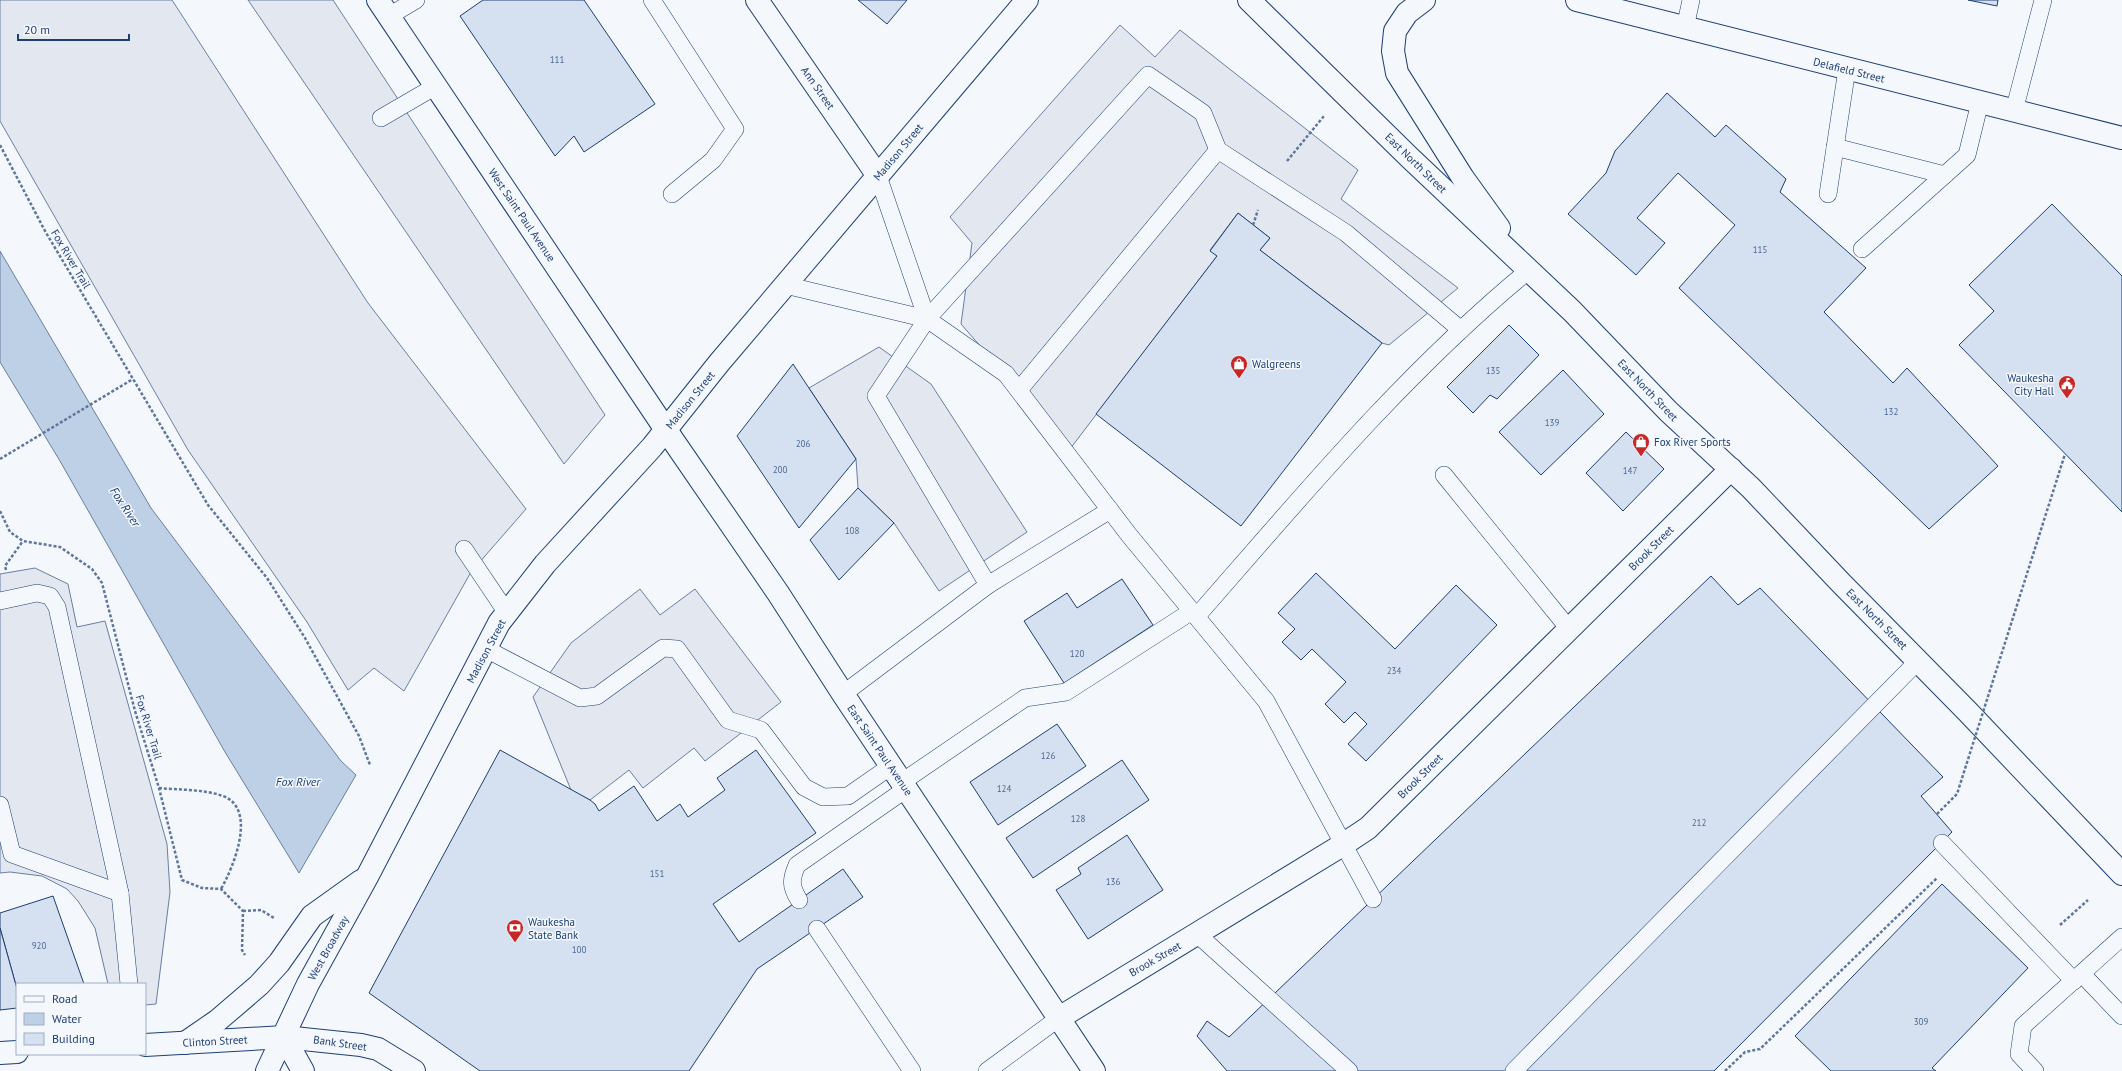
<svg xmlns="http://www.w3.org/2000/svg" width="2122" height="1071" font-family="'PT Sans',sans-serif">
  <style>
    .parking { fill: #e3e8f0; stroke: #687fa3 }
    .water { fill: #bed0e5; stroke: #687fa3 }
    .building { fill: #d5e0f0; stroke: #1d3f73 }
    .lines { fill: none; stroke-linecap: round; stroke-linejoin: round }
    .lane-casing { stroke: #1d3f73; stroke-width: 18 }
    .street-casing { stroke: #1d3f73; stroke-width: 24 }
    .secondary-casing { stroke: #1d3f73; stroke-width: 24 }
    .path { stroke: #5e769c; stroke-width: 2.5; stroke-dasharray: 3 2; stroke-linecap: butt }
    .lane { stroke: #f4f7fb; stroke-width: 17 }
    .street { stroke: #f4f7fb; stroke-width: 22 }
    .secondary { stroke: #f4f7fb; stroke-width: 22 }
    .path-bridge { stroke: #5e769c; stroke-width: 2.5; stroke-dasharray: 3 2; stroke-linecap: butt }
    .labels { text-anchor: middle; stroke-width: 3; stroke-linejoin: round; paint-order: stroke }
    .number-label { font-size: 9px; fill: #4b6792 }
    .street-label { font-size: 11px; fill: #1d3f73; stroke: #f4f7fb }
    .poi-label { font-size: 11px; fill: #1d3f73; stroke: #f4f7fb; text-anchor: start }
    .water-label { font-size: 12px; font-style: italic; fill: #1d3f73; stroke: #f4f7fb }
  </style>
  <rect width="100%" height="100%" fill="#f4f7fb"/>
  <g class="parking">
    <polygon points="0,0 172,0 368,303 526,509 471,572 404,691 374,668 348,690 307,622 188,450 0,121"/>
    <polygon points="248,0 333,0 605,415 564,464"/>
    <polygon points="1120,25 1155,57 1180,30 1358,170 1341,199 1458,288 1389,345 1382,343 1260,250 1270,238 1238,213 1210,250 1217,256 1070,449 961,324 972,243 950,217"/>
    <polygon points="879,347 931,384 1027,532 939,591 894,523 858,488 856,459 809,388"/>
    <polygon points="35,568 68,584 77,627 105,621 167,844 170,892 156,1004 145,1005 145,984 108,984 95,928 78,901 67,889 42,876 10,872 0,873 0,574"/>
    <polygon points="640,589 660,615 695,589 781,702 705,761 694,748 643,788 629,770 590,800 571,790 533,697 571,643"/>
  </g>
  <polygon class="water" points="0,251 151,508 341,761 356,775 299,873 225,752 60,461 0,362"/>
  <g class="building">
    <polygon points="483,0 584,0 655,104 584,152 574,136 555,156 460,16"/>
    <polygon points="858,0 907,0 887,24"/>
    <polygon points="1968,0 1998,0 1997,6"/>
    <polygon points="1667,93 1715,137 1726,125 1786,179 1780,192 1866,268 1824,312 1893,383 1907,368 1998,466 1929,529 1679,288 1735,225 1678,173 1637,218 1665,243 1636,275 1568,214 1606,173 1615,151"/>
    <polygon points="2052,204 2122,276 2122,512 1959,345 1994,311 1969,285"/>
    <polygon points="1238,213 1270,238 1260,250 1382,343 1241,526 1096,414 1217,256 1210,251"/>
    <polygon points="1509,325 1539,355 1497,399 1490,395 1473,413 1447,387"/>
    <polygon points="793,364 856,459 799,528 737,436"/>
    <polygon points="1563,370 1604,414 1541,475 1499,432"/>
    <polygon points="1626,432 1664,469 1623,511 1586,473"/>
    <polygon points="858,488 894,523 839,580 810,540"/>
    <polygon points="1316,573 1395,649 1456,585 1497,625 1366,761 1348,744 1367,724 1355,712 1344,723 1325,704 1346,682 1312,649 1301,660 1282,642 1295,629 1278,613"/>
    <polygon points="1711,576 1738,605 1760,588 1943,777 1921,796 1952,832 1714,1071 1227,1071 1197,1036 1207,1021 1229,1037"/>
    <polygon points="1122,579 1153,625 1064,683 1024,621 1067,593 1077,608"/>
    <polygon points="1057,724 1086,766 998,825 970,782"/>
    <polygon points="500,750 590,800 595,804 599,811 634,786 657,821 680,804 688,817 725,790 717,778 756,750 816,833 713,904 739,942 843,869 863,897 757,969 689,1071 480,1071 369,993"/>
    <polygon points="1122,760 1149,800 1033,878 1006,838"/>
    <polygon points="1127,835 1163,890 1088,939 1056,890 1081,874 1078,868"/>
    <polygon points="1942,884 2028,968 1932,1068 1936,1071 1831,1071 1795,1036"/>
    <polygon points="53,896 84,984 17,984 17,989 0,928 0,913"/>
    <polygon points="0,928 17,989 17,1008 0,1010"/>
  </g>
  <g class="lines">
    <defs>
      <g id="lane">
        <polyline points="652,0 735,129 713,160 672,194"/>
        <polyline points="389,16 416,0"/>
        <polyline points="1685,28 1691,0"/>
        <polyline points="2014,111 2043,0"/>
        <polyline points="381,118 436,86"/>
        <polyline points="1835,147 1945,175"/>
        <polyline points="878,176 927,319"/>
        <polyline points="1828,194 1847,69"/>
        <polyline points="1862,249 1967,155 1980,102"/>
        <polyline points="785,285 927,319 1006,374 1129,535 1266,701 1373,899"/>
        <polyline points="1019,390 1218,150 1346,233 1461,330"/>
        <polyline points="1444,475 1569,629"/>
        <polyline points="464,549 507,613"/>
        <polyline points="988,585 1110,510"/>
        <polyline points="0,601 37,593 50,596 57,607 120,893 129,984"/>
        <path d="M1197 616C1302 496 1405 372 1529 270"/>
        <polyline points="486,649 580,698 597,696 663,648 677,649 728,720 761,730 804,787 823,797 848,796 891,766"/>
        <polyline points="843,694 988,585 876,396 927,319 1148,75 1203,113 1218,150"/>
        <polyline points="902,782 1025,698 1066,692 1192,611"/>
        <polyline points="0,805 12,854 120,893"/>
        <polyline points="1942,843 2074,981"/>
        <path d="M799 900C790 886 791 879 797 865L906 789"/>
        <polyline points="817,929 912,1071"/>
        <polyline points="1197,934 1349,1071"/>
        <polyline points="2082,974 2122,1016"/>
        <polyline points="987,1071 1059,1018"/>
        <polyline points="1514,1071 1918,661"/>
        <polyline points="2035,1071 2019,1054 2023,1026 2122,937"/>
      </g>
      <g id="street">
        <polyline points="757,0 878,176"/>
        <polyline points="1059,1018 1344,844 1368,828 1731,469"/>
        <polyline points="284,1037 361,1045 378,1049 414,1071"/>
        <polyline points="284,1037 303,1071"/>
      </g>
      <g id="secondary">
        <polyline points="378,0 666,430 778,593 843,694 1094,1071"/>
        <polyline points="1249,0 1409,157 1572,311 1668,411 1751,488 1841,583 1968,712 2122,874"/>
        <polyline points="1424,0 1407,13 1395,31 1393,51 1397,73 1463,178 1499,228"/>
        <polyline points="1577,0 2122,138"/>
        <polyline points="185,1043 217,1021 259,985 279,963 312,916 361,881"/>
        <polyline points="145,1045 284,1037"/>
        <polyline points="0,1053 17,1052"/>
        <polyline points="267,1071 308,984 367,877 499,623 545,564 652,447 719,363 1027,0"/>
      </g>
    </defs>
    <use href="#lane" class="lane-casing"/>
    <use href="#street" class="street-casing"/>
    <use href="#secondary" class="secondary-casing"/>
    <g class="path">
      <polyline points="0,145 45,231 208,505 267,578 305,638 359,736 370,765"/>
      <polyline points="1287,161 1324,116"/>
      <polyline points="1253,225 1258,210"/>
      <polyline points="0,459 133,379"/>
      <polyline points="0,511 10,532 23,541 60,547 92,569 102,583 135,711 159,788 182,880 202,888 221,889 243,911 242,950 245,955"/>
      <polyline points="6,570 5,566 23,541"/>
      <path d="M159 788C179 790 203 789 223 796 258 809 233 868 221 889"/>
      <polyline points="243,911 261,910 274,918"/>
      <polyline points="2060,925 2088,900"/>
      <polyline points="1725,1071 1745,1052 1760,1049 1937,878"/>
    </g>
    <use href="#lane" class="lane"/>
    <use href="#street" class="street"/>
    <use href="#secondary" class="secondary"/>
    <polyline class="path-bridge" points="1937,814 1957,794 2065,454"/>
  </g>
  <defs>
    <symbol id="shop-pin" viewBox="-11 -11 22 30"><path d="M0 17L-7.5 6A9.5 9.5 0 1 1 7.5 6Z" fill="#c62828" stroke="#f4f7fb"/><path d="M-5-2.5h2.3a2.7 3.5 0 0 1 5.4 0H5L5.5 6h-11ZM-1.5-2.5h3a1.5 2.3 0 0 0-3 0Z" fill="#fff"/></symbol>
    <symbol id="civic-pin" viewBox="-11 -11 22 30"><path d="M0 17L-7.5 6A9.5 9.5 0 1 1 7.5 6Z" fill="#c62828" stroke="#f4f7fb"/><path d="M-.6-6.5H3V-4.5H.6V-3L4-1V1h2V6H-6V1h2V-1L-.6-3ZM-1.2 2.5V6h2.4V2.5Z" fill="#fff"/></symbol>
    <symbol id="bank-pin" viewBox="-11 -11 22 30"><path d="M0 17L-7.5 6A9.5 9.5 0 1 1 7.5 6Z" fill="#c62828" stroke="#f4f7fb"/><path d="M-6-4H6V4H-6ZM0-2.3a2.3 2.3 0 1 0 0 4.6a2.3 2.3 0 1 0 0-4.6Z" fill="#fff"/></symbol>
  </defs>
  <g fill-rule="evenodd">
    <use href="#shop-pin" x="1229" y="354" width="20" height="27"/>
    <use href="#civic-pin" x="2057" y="374" width="20" height="27"/>
    <use href="#shop-pin" x="1631" y="432" width="20" height="27"/>
    <use href="#bank-pin" x="505" y="918" width="20" height="27"/>
  </g>
  <g class="labels">
    <g class="number-label">
      <text x="557" y="63">111</text>
      <text x="1760" y="253">115</text>
      <text x="1493" y="374">135</text>
      <text x="1891" y="415">132</text>
      <text x="1552" y="426">139</text>
      <text x="803" y="447">206</text>
      <text x="780" y="473">200</text>
      <text x="1630" y="474">147</text>
      <text x="852" y="534">108</text>
      <text x="1077" y="657">120</text>
      <text x="1394" y="674">234</text>
      <text x="1048" y="759">126</text>
      <text x="1004" y="792">124</text>
      <text x="1078" y="822">128</text>
      <text x="1699" y="826">212</text>
      <text x="657" y="877">151</text>
      <text x="1113" y="885">136</text>
      <text x="39" y="949">920</text>
      <text x="579" y="953">100</text>
      <text x="1921" y="1025">309</text>
    </g>
    <g class="street-label">
      <text transform="translate(1849 70) rotate(14)" y="4">Delafield Street</text>
      <text transform="translate(818 88) rotate(55)" y="4">Ann Street</text>
      <text transform="translate(898 152) rotate(-50)" y="4">Madison Street</text>
      <text transform="translate(1416 163) rotate(44)" y="4">East North Street</text>
      <text transform="translate(522 215) rotate(56)" y="4">West Saint Paul Avenue</text>
      <text transform="translate(71 259) rotate(59)" y="4">Fox River Trail</text>
      <text transform="translate(1648 390) rotate(46)" y="4">East North Street</text>
      <text transform="translate(690 400) rotate(-51)" y="4">Madison Street</text>
      <text transform="translate(1651 548) rotate(-45)" y="4">Brook Street</text>
      <text transform="translate(1877 619) rotate(45)" y="4">East North Street</text>
      <text transform="translate(486 651) rotate(-62)" y="4">Madison Street</text>
      <text transform="translate(149 727) rotate(73)" y="4">Fox River Trail</text>
      <text transform="translate(880 750) rotate(56)" y="4">East Saint Paul Avenue</text>
      <text transform="translate(1420 776) rotate(-45)" y="4">Brook Street</text>
      <text transform="translate(328 948) rotate(-61)" y="4">West Broadway</text>
      <text transform="translate(1155 959) rotate(-30)" y="4">Brook Street</text>
      <text transform="translate(215 1041) rotate(-3)" y="4">Clinton Street</text>
      <text transform="translate(340 1043) rotate(8)" y="4">Bank Street</text>
    </g>
    <g class="poi-label">
      <text x="1252" y="368">Walgreens</text>
      <text x="2054" y="382" text-anchor="end">Waukesha<tspan x="2054" dy="13">City Hall</tspan></text>
      <text x="1654" y="446">Fox River Sports</text>
      <text x="528" y="926">Waukesha<tspan x="528" dy="13">State Bank</tspan></text>
    </g>
    <g class="water-label">
      <text transform="translate(125 507) rotate(57)" y="4">Fox River</text>
      <text x="298" y="786">Fox River</text>
    </g>
  </g>
  <rect x="16" y="983" width="130" height="72" fill="#f4f7fb" stroke="#9eadc5"/>
  <rect x="24" y="996" width="20" height="6" fill="#f4f7fb" stroke="#9eadc5"/>
  <text x="52" y="1003" font-size="12" fill="#1d3f73">Road</text>
  <rect x="24" y="1013" width="20" height="12" fill="#bed0e5" stroke="#9eadc5"/>
  <text x="52" y="1023" font-size="12" fill="#1d3f73">Water</text>
  <rect x="24" y="1033" width="20" height="12" fill="#d5e0f0" stroke="#9eadc5"/>
  <text x="52" y="1043" font-size="12" fill="#1d3f73">Building</text>
  <path d="M18 34v6h111v-6" fill="none" stroke="#1d3f73" stroke-width="2"/>
  <text x="24" y="34" font-size="12" fill="#1d3f73" stroke="#f4f7fb" stroke-width="3" paint-order="stroke">20 m</text>
</svg>
